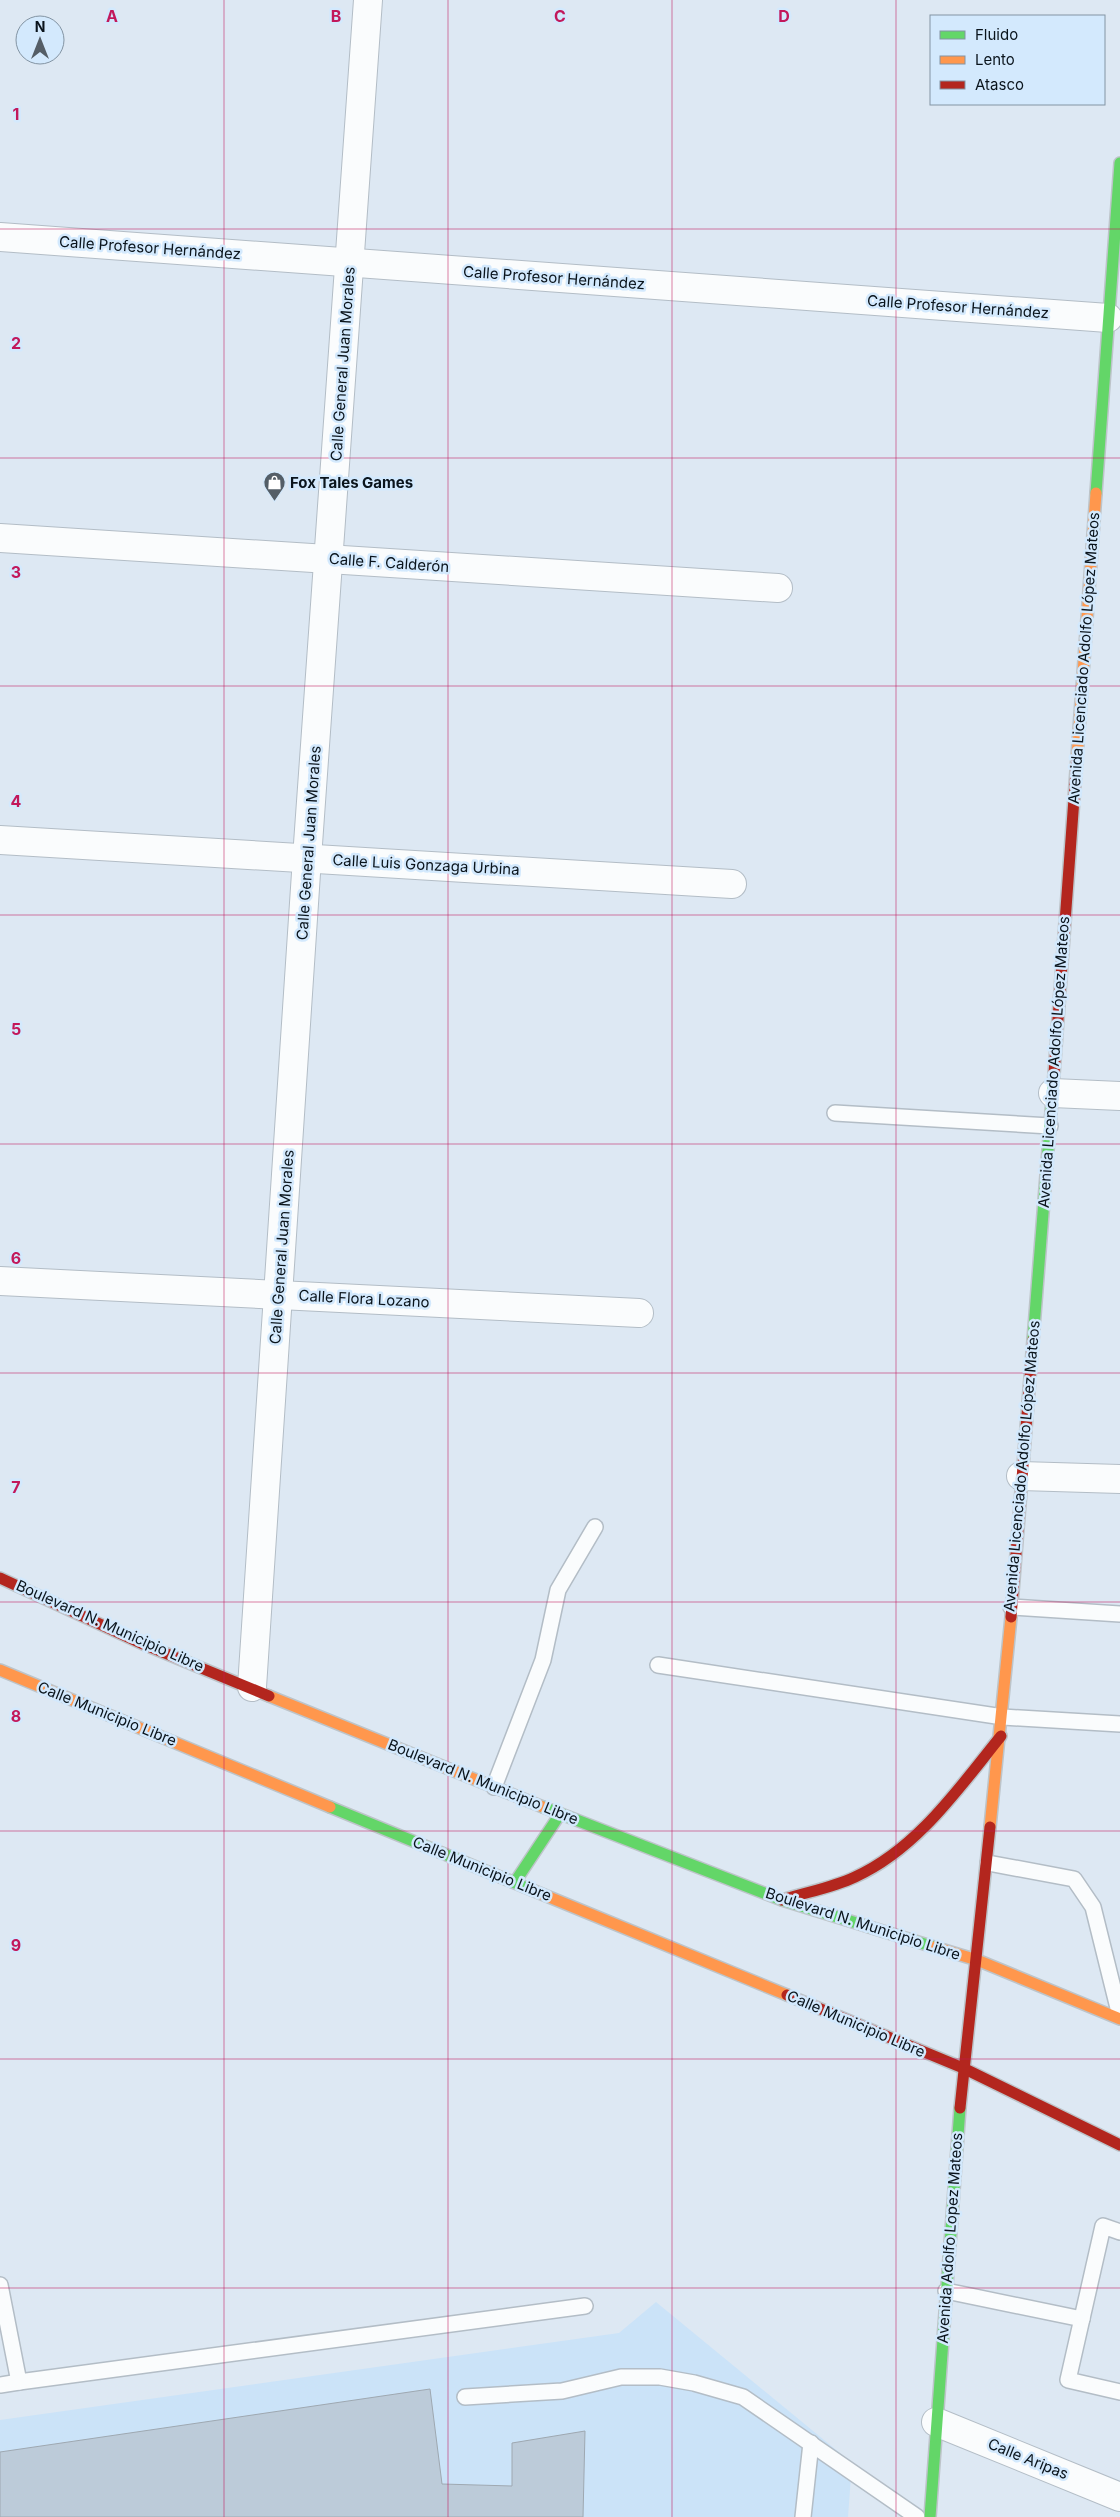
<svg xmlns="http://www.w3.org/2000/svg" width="1120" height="2517" font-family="Inter,sans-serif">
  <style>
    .built { fill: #cbe3f8 }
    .building { fill: #bccbd9; stroke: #9ea8b1 }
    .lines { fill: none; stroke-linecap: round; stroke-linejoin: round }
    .lane-casing { stroke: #b3bdc6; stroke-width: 18 }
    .street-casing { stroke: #b3bdc6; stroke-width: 30 }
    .fast-casing { stroke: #bdc4c9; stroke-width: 14 }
    .slow-casing { stroke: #bdc4c9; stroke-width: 14 }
    .jam-casing { stroke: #bdc4c9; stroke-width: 14 }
    .lane { stroke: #fafcfd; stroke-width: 15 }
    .street { stroke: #fafcfd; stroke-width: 28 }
    .fast { stroke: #63d668; stroke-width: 11 }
    .slow { stroke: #ff974d; stroke-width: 11 }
    .jam { stroke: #b3261e; stroke-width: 11 }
    .grid { fill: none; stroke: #c2185b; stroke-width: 1; stroke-opacity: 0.55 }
    .labels { text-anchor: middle; stroke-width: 5; stroke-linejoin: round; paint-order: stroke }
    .street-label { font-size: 15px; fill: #0a141c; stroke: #d3e9fd }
    .poi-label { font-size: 15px; font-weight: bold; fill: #0a141c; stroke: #d3e9fd; text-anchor: start }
    .grid-label { font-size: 16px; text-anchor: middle; font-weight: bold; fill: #c2185b; stroke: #d3e9fd; stroke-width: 5; stroke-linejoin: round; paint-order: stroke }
  </style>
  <rect width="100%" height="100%" fill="#dde8f3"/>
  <polygon class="built" points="656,2302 852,2463 848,2517 0,2517 0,2420 619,2333"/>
  <polygon class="building" points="430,2389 442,2484 512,2486 512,2443 585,2431 583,2517 0,2517 0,2452"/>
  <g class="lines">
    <defs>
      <g id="lane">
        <polyline points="835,1113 1050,1126"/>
        <polyline points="1011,1607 1120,1614"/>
        <polyline points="658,1665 1003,1717 1120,1724"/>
        <polyline points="494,1787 543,1660 558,1590 595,1527"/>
        <polyline points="988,1863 1074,1879 1093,1907 1120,2016"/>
        <polyline points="1120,2232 1103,2226 1068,2380 1120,2392"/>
        <polyline points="0,2285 19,2382 585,2306"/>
        <polyline points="946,2291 1082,2319"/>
        <polyline points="0,2385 19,2382"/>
        <polyline points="465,2397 562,2391 621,2377 660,2377 694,2383 743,2397 917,2517"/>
        <polyline points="803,2517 811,2443"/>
      </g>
      <g id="street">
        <polyline points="0,237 1108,318"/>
        <polyline points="0,538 778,588"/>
        <polyline points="0,840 732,884"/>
        <polyline points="1053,1093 1120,1096"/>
        <polyline points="0,1281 639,1313"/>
        <polyline points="1021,1476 1120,1479"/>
        <polyline points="252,1687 307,858 368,0"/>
        <polyline points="936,2422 1120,2497"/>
      </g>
      <g id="fast">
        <polyline points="1096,493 1120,163"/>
        <polyline points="1033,1340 1054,1074"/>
        <polyline points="330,1807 532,1890"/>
        <polyline points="543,1807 782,1900 934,1947"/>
        <polyline points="515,1882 560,1814"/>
        <polyline points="930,2517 960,2108"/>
      </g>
      <g id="slow">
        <polyline points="1077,757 1096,493"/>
        <polyline points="0,1670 330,1807"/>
        <polyline points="269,1696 543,1807"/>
        <polyline points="990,1827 1011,1617"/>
        <polyline points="532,1890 787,1995"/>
        <polyline points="934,1947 977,1960 1120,2019"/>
      </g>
      <g id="jam">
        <polyline points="1054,1074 1077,757"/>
        <polyline points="0,1578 143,1644 269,1696"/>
        <polyline points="1011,1617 1033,1340"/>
        <path d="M782 1900C806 1892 832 1888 855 1877 917 1849 959 1788 1001 1736"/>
        <polyline points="787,1995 963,2068 1120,2145"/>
        <polyline points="960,2108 990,1827"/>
      </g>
    </defs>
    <use href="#lane" class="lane-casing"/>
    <use href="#street" class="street-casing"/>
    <use href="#fast" class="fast-casing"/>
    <use href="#slow" class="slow-casing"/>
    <use href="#jam" class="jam-casing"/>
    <use href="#lane" class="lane"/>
    <use href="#street" class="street"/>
    <use href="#fast" class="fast"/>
    <use href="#slow" class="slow"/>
    <use href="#jam" class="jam"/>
  </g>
  <path class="grid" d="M224 0V2517M448 0V2517M672 0V2517M896 0V2517M0 229H1120M0 458H1120M0 686H1120M0 915H1120M0 1144H1120M0 1373H1120M0 1602H1120M0 1831H1120M0 2059H1120M0 2288H1120"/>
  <defs>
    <symbol id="shop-pin" viewBox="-11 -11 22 30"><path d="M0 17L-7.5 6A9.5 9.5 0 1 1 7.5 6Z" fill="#545e67" stroke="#d3e9fd"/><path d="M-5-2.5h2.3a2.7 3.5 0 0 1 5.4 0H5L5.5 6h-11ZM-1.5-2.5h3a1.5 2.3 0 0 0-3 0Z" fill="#fff"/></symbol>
  </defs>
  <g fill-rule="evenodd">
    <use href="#shop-pin" x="262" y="470" width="25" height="34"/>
  </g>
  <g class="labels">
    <g class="street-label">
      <text transform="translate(150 248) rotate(4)" y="5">Calle Profesor Hernández</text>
      <text transform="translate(554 278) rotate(4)" y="5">Calle Profesor Hernández</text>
      <text transform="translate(958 307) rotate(4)" y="5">Calle Profesor Hernández</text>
      <text transform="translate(343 364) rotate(-86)" y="5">Calle General Juan Morales</text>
      <text transform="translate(389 563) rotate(4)" y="5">Calle F. Calderón</text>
      <text transform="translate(1084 658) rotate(-86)" y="5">Avenida Licenciado Adolfo López Mateos</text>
      <text transform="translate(309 843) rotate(-86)" y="5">Calle General Juan Morales</text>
      <text transform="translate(426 865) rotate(3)" y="5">Calle Luis Gonzaga Urbina</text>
      <text transform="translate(1054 1062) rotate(-86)" y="5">Avenida Licenciado Adolfo López Mateos</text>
      <text transform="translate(282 1247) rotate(-86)" y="5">Calle General Juan Morales</text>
      <text transform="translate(364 1299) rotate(3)" y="5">Calle Flora Lozano</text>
      <text transform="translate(1022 1466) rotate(-85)" y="5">Avenida Licenciado Adolfo López Mateos</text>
      <text transform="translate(110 1626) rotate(24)" y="5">Boulevard N. Municipio Libre</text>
      <text transform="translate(107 1714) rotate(22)" y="5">Calle Municipio Libre</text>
      <text transform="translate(483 1782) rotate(22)" y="5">Boulevard N. Municipio Libre</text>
      <text transform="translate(482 1869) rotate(22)" y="5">Calle Municipio Libre</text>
      <text transform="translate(863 1924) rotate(18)" y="5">Boulevard N. Municipio Libre</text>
      <text transform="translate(856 2024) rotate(23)" y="5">Calle Municipio Libre</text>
      <text transform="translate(950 2238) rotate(-86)" y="5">Avenida Adolfo Lopez Mateos</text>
      <text transform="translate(1028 2459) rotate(22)" y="5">Calle Aripas</text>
    </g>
    <g class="poi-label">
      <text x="290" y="488">Fox Tales Games</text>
    </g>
  </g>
  <g class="grid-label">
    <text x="112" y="22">A</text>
    <text x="336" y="22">B</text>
    <text x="560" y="22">C</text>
    <text x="784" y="22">D</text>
    <text x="16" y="120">1</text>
    <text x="16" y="349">2</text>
    <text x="16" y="578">3</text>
    <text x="16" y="807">4</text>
    <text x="16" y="1035">5</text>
    <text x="16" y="1264">6</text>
    <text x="16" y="1493">7</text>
    <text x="16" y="1722">8</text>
    <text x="16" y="1951">9</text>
  </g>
  <rect x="930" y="15" width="175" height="90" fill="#d3e9fd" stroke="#8394a3"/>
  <rect x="940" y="31" width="25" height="8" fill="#63d668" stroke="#8394a3"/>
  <text x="975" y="40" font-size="15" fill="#0a141c">Fluido</text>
  <rect x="940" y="56" width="25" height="8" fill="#ff974d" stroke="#8394a3"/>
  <text x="975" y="65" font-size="15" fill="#0a141c">Lento</text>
  <rect x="940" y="81" width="25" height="8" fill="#b3261e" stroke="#8394a3"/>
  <text x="975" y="90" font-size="15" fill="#0a141c">Atasco</text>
  <g transform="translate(40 40)"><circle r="24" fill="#d3e9fd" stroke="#8394a3"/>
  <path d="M0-4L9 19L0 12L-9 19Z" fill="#545e67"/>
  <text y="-8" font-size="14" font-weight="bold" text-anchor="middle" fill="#0a141c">N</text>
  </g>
</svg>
